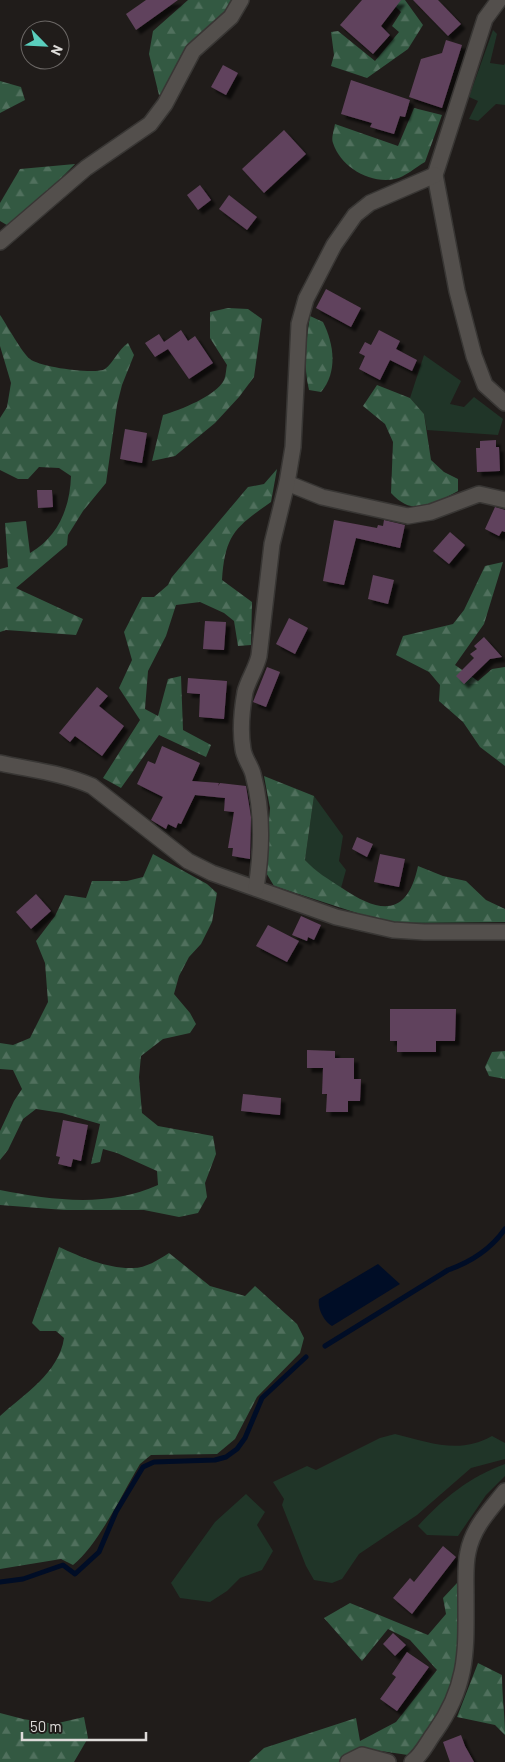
<svg xmlns="http://www.w3.org/2000/svg" width="505" height="1762" font-family="Barlow,sans-serif">
  <style>
    .green { fill: #203528 }
    .forest { fill: url(#forest-firs) }
    .water { fill: #000d26 }
    .lines { fill: none; stroke-linecap: round; stroke-linejoin: round }
    .stream { stroke: #000d26; stroke-width: 5 }
    .building { fill: #61425d; filter: url(#shadow) }
    .street-casing { stroke: #383634; stroke-width: 18 }
    .street { stroke: #534f4c; stroke-width: 15 }
  </style>
  <defs>
    <pattern id="forest-firs" width="22" height="20" patternUnits="userSpaceOnUse" patternTransform="scale(1.25)"><rect width="22" height="20" fill="#335942"/><path d="M5 1l3.5 6h-7zM16 11l3.5 6h-7z" fill="#50705d"/></pattern>
    <filter id="shadow"><feDropShadow dx="4.5" dy="4.5" stdDeviation="1" flood-color="#0009"/></filter>
  </defs>
  <rect width="100%" height="100%" fill="#201c1a"/>
  <g class="green">
    <polygon points="493,30 497,34 490,63 504,65 505,63 505,105 496,104 478,121 469,119 478,101 469,97"/>
    <polygon points="424,355 461,381 450,404 464,407 474,397 503,419 498,435 427,430 424,414 410,398"/>
    <polygon points="314,796 343,836 339,861 346,870 341,888 317,874 305,860"/>
    <path d="M395 1434C429 1442 459 1455 492 1436L505 1443V1459L471 1468 417 1515 359 1554 342 1579 332 1583 314 1580 306 1566 282 1505 284 1499 273 1482 307 1466 316 1470 380 1438Z"/>
    <path d="M505 1464V1476L486 1495 458 1536 427 1535 418 1526C444 1498 469 1477 505 1464Z"/>
    <polygon points="246,1494 265,1512 257,1525 273,1551 262,1570 240,1578 227,1591 210,1602 180,1598 171,1583 215,1522"/>
  </g>
  <g class="forest">
    <polygon points="188,0 234,0 231,10 181,55 166,91 159,95 149,54 153,31"/>
    <polygon points="391,0 405,0 423,25 408,49 367,78 331,66 334,55 331,32 338,31 375,61 399,32 392,26 401,12 391,2"/>
    <polygon points="0,81 21,87 25,100 0,113"/>
    <path d="M414 108 442 115 425 162C416 167 405 177 395 179 369 184 341 167 333 143 331 138 334 130 335 124L398 146Z"/>
    <polygon points="75,164 12,228 0,221 0,203 20,169"/>
    <path d="M228 308 248 309 262 319 254 377 239 397 215 423 175 456 152 461 163 415C180 410 216 396 224 380 226 376 226 369 227 365L210 338V312Z"/>
    <path d="M0 315C7 325 22 353 30 359 39 367 96 375 105 369 114 362 118 350 128 343L134 355 122 385 117 405 106 483 83 511 68 535 67 545 16 588 83 619 76 635 6 630 0 632V569L8 567 5 523 26 521 30 553C58 537 70 508 71 476L59 468 39 467 28 479H18L0 470V418L7 407 11 383 0 346Z"/>
    <path d="M310 316 323 322C334 344 338 372 321 392L309 390C303 365 306 342 310 316Z"/>
    <path d="M377 385 410 398 424 414 431 460 444 472 458 479V491C433 504 414 518 391 493L393 442 385 424 363 406Z"/>
    <path d="M277 469 271 502C235 527 225 535 222 580L252 602 251 645 238 646 234 621 224 613 200 602 176 605 166 636 148 671 145 709 158 716 168 679 181 676 183 730 211 745 206 757 159 735 121 788 103 778 140 720 119 688 132 660 124 632 142 597H154L168 585 172 577 248 487 264 484Z"/>
    <polygon points="503,562 484,624 455,665 478,681 492,669 505,667 505,766 480,747 463,722 439,701 440,685 429,672 396,655 403,636 453,624 464,610 485,566"/>
    <path d="M264 776 314 796 305 860C316 872 328 879 342 888 379 913 407 918 418 866L443 876 466 881 486 900 505 909V922L394 923 360 914 274 886 265 871 270 808Z"/>
    <path d="M153 854 207 884 217 893 212 922 201 944 189 957 179 976 174 994 190 1013 196 1024 190 1033 163 1039 141 1056 139 1077 142 1113 158 1126 213 1136 216 1154 205 1183 207 1197 198 1213 179 1217 144 1210H64L0 1205V1190C52 1200 107 1208 158 1185L157 1171 117 1153 103 1149 100 1162 91 1164 100 1124 62 1113 36 1109 23 1119 8 1150 0 1160V1131L14 1101 22 1089 13 1070 0 1069V1043L13 1045 30 1038 48 1002 45 963 36 941 55 916 65 895 86 898 92 881H127L143 877Z"/>
    <polygon points="505,1051 505,1079 489,1076 485,1067 492,1052"/>
    <path d="M59 1247C81 1257 108 1269 133 1268 146 1268 158 1260 169 1253L210 1286 245 1296 255 1286 297 1324 304 1338 300 1353 257 1397 235 1439 217 1454 151 1455 140 1464C122 1494 99 1544 73 1565L61 1559 0 1569V1416C24 1394 59 1373 64 1338L56 1331H40L32 1323Z"/>
    <path d="M457 1583C458 1609 460 1635 458 1661 455 1695 429 1730 408 1755L367 1749 353 1751 341 1762H249L264 1748 356 1718 360 1741 396 1722 437 1670 410 1640 388 1629 362 1661 324 1618 350 1603 428 1635 446 1614 443 1598Z"/>
    <path d="M478 1663 502 1675C502 1696 505 1715 505 1735L495 1725 457 1717Z"/>
    <polygon points="0,1713 23,1719 54,1724 84,1717 88,1738 74,1762 0,1762"/>
  </g>
  <path class="water" d="M378 1264 400 1284 332 1326C324 1322 317 1308 319 1299Z"/>
  <g class="lines">
    <g class="stream">
      <path d="M325 1346 448 1270C471 1262 491 1249 505 1229"/>
      <polyline points="0,1582 23,1579 63,1565 75,1574 99,1552 116,1512 143,1467 154,1462 215,1460 226,1457 237,1449 245,1438 262,1398 306,1357"/>
    </g>
  </g>
  <g class="building">
    <polygon points="146,0 178,0 136,30 126,14"/>
    <polygon points="362,0 401,0 381,26 390,35 373,54 340,25"/>
    <polygon points="413,0 438,0 461,24 448,36"/>
    <polygon points="446,40 462,45 442,108 409,97 421,59 442,53"/>
    <polygon points="223,65 238,73 226,95 211,87"/>
    <polygon points="351,80 410,100 405,117 400,116 394,134 370,127 372,123 341,114"/>
    <polygon points="284,130 306,154 264,193 242,169"/>
    <polygon points="200,185 211,200 198,210 187,195"/>
    <polygon points="229,195 257,217 247,230 219,209"/>
    <polygon points="326,289 361,308 351,327 316,308"/>
    <polygon points="181,330 188,341 195,336 213,363 189,379 168,349 155,357 145,343 159,334 164,342"/>
    <polygon points="379,330 400,341 396,349 417,360 412,371 390,360 380,380 359,369 365,356 359,353 365,342 371,345"/>
    <polygon points="125,429 147,433 142,463 120,459"/>
    <polygon points="496,440 496,447 499,447 500,471 477,472 476,448 480,448 480,441"/>
    <polygon points="37,490 52,490 53,507 38,508"/>
    <polygon points="495,507 505,510 505,532 502,531 499,536 485,529"/>
    <polygon points="334,520 377,528 378,525 383,526 384,520 405,525 400,548 356,538 344,585 323,581"/>
    <polygon points="450,532 465,545 449,564 433,551"/>
    <polygon points="373,575 394,580 388,604 368,599"/>
    <polygon points="289,618 308,628 295,654 276,644"/>
    <polygon points="205,621 226,622 224,650 203,649"/>
    <polygon points="484,637 502,657 490,659 464,684 456,676 474,658 470,654 477,649 474,646"/>
    <polygon points="267,667 280,672 266,707 253,702"/>
    <polygon points="188,678 227,681 224,719 199,717 200,694 187,693"/>
    <polygon points="97,687 108,696 99,706 124,726 102,756 75,736 70,742 59,733"/>
    <polygon points="162,746 200,763 192,781 219,783 218,786 220,783 246,786 251,817 250,859 232,856 233,848 228,848 234,812 224,811 225,798 195,795 181,824 178,823 176,828 168,824 166,829 151,820 163,797 137,784 148,761 155,764"/>
    <polygon points="357,837 373,844 367,857 352,849"/>
    <polygon points="380,854 405,859 399,887 374,882"/>
    <polygon points="36,894 51,911 31,929 16,912"/>
    <polygon points="301,916 321,925 314,940 308,937 307,941 292,935"/>
    <polygon points="268,925 299,941 287,962 256,946"/>
    <polygon points="390,1009 456,1009 455,1041 436,1041 436,1052 397,1052 397,1041 390,1041"/>
    <polygon points="307,1050 335,1051 335,1058 354,1058 354,1079 361,1079 360,1101 348,1101 348,1112 326,1112 327,1094 322,1094 323,1068 307,1068"/>
    <polygon points="243,1094 281,1098 280,1115 241,1111"/>
    <polygon points="63,1120 88,1125 81,1161 73,1159 71,1167 58,1164 60,1157 56,1156"/>
    <polygon points="443,1546 456,1557 412,1614 393,1598 410,1578 414,1582"/>
    <polygon points="393,1633 406,1645 395,1656 383,1644"/>
    <polygon points="407,1652 429,1667 397,1711 380,1699 396,1677 392,1674"/>
    <polygon points="461,1735 465,1746 474,1762 450,1762 443,1742"/>
  </g>
  <g class="lines">
    <defs>
      <g id="street">
        <polyline points="499,0 485,19 435,175 457,291 474,356 485,385 505,403"/>
        <polyline points="0,242 86,168 150,124 165,104 193,51 231,17 241,0"/>
        <polyline points="287,483 322,497 408,516 431,512 479,494 505,500"/>
        <path d="M0 763C32 770 62 773 92 786L188 861 212 873 336 917 393 930 424 932H505"/>
        <path d="M256 888C262 851 263 811 253 774 251 766 244 758 243 749 240 732 242 709 245 692 248 680 256 669 259 656L272 544 287 483 293 447 299 324 306 299 334 245 355 215 370 203 435 175"/>
        <polyline points="348,1762 362,1755 388,1762"/>
        <path d="M412 1762C422 1755 428 1741 435 1732 469 1684 466 1649 466 1594 466 1580 465 1565 468 1552 473 1527 490 1510 505 1491"/>
      </g>
    </defs>
    <use href="#street" class="street-casing"/>
    <use href="#street" class="street"/>
  </g>
  <g transform="translate(45 45) rotate(114)"><circle r="24" fill="#201c1a" stroke="#6c6866"/>
  <path d="M0-4L9 19L0 12L-9 19Z" fill="#5acebd"/>
  <text y="-8" font-size="14" font-weight="bold" text-anchor="middle" fill="#dddbd9">N</text>
  </g>
  <path d="M22 1732v8h124v-8" fill="none" stroke="#dddbd9" stroke-width="2.5"/>
  <text x="30" y="1732" font-size="15" fill="#dddbd9" stroke="#201c1a" stroke-width="4" paint-order="stroke">50 m</text>
</svg>
